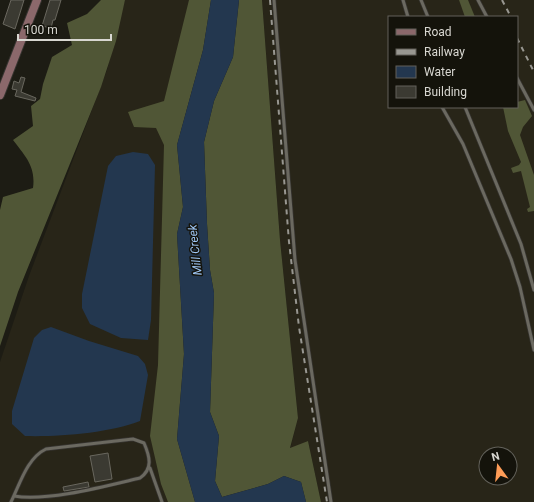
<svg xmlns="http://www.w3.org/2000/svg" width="534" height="502" font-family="Roboto,sans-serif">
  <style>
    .built { fill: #282518; fill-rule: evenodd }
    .forest { fill: #505636 }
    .water { fill: #23374f }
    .building { fill: #3b3a32; stroke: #69675e }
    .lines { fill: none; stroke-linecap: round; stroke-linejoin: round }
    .lane-casing { stroke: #363430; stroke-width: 4.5 }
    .secondary-casing { stroke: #363430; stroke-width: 10 }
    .lane { stroke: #6b6960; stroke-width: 3 }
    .secondary { stroke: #8b686b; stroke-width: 8 }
    .rail { stroke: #989791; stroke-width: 2; stroke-dasharray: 5 5; stroke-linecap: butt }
    .labels { text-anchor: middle; stroke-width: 3; stroke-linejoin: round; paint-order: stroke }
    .water-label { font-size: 12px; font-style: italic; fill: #9fc7f6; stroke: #14130b }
  </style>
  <rect width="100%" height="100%" fill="#1d1c14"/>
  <g class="built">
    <polygon points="125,0 211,0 177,145 183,207 177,234 184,354 177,439 195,502 0,502 0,362 29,276 107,70"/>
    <path d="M262 0H534V502H321L308 441 290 449 298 418 280 240ZM389 17H517V107H389ZM486 454H510V478H486Z"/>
  </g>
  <g class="forest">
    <path d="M101 0H125L116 41 101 87 18 292 0 346V210L3 197 33 188C36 166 25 156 13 140L33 126 31 106 40 99 43 84 52 57 72 45 67 23 87 14Z"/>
    <polygon points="189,0 211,0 203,50 177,145 183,207 177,234 184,354 177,439 195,502 168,502 161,484 150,436 158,365 164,145 156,128 134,127 128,112 164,101"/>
    <polygon points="239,0 262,0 280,240 298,418 290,448 308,441 321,502 306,502 301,482 284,476 268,484 222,497 215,481 219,436 210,412 214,293 210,270 207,224 204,142 214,101 233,57"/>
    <polygon points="459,0 468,0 475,17 465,17"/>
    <polygon points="525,100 532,116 523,127 520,135 534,175 534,211 528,212 527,209 530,207 521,171 513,173 511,168 519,165 521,162 508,131 503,107 517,107 517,102"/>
  </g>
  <g class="water">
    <polygon points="211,0 239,0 233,57 214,101 204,142 207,224 210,270 214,293 210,412 219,436 215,481 222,497 268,484 284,476 301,482 306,502 195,502 177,439 184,354 177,234 183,207 177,145 203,50"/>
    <polygon points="133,152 148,154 155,165 151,320 148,340 121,338 90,324 82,308 82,294 108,166 116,156"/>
    <path d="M51 327 89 341 138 356 145 364 148 375 140 421C109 433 59 437 25 436L12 424V411L34 338 42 330Z"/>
  </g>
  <g class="building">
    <polygon points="11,0 24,0 15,29 3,24"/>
    <polygon points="50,0 61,0 55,20 53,20 51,28 42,26"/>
    <polygon points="21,77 25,78 21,92 36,98 35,101 15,96 17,90 12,89 14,81 19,83"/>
    <polygon points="108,453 112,479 95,482 90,456"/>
    <polygon points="88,482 89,487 64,491 63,487"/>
  </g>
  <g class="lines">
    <defs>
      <g id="lane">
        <polyline points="274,0 295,260 331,502"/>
        <polyline points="403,0 408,17"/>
        <polyline points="421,0 428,17"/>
        <polyline points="478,0 487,17"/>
        <polyline points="517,78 534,110"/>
        <polyline points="442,107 463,144 511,259 520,287 534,350"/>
        <polyline points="465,107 521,244 534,290"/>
        <polyline points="150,468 162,502"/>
        <path d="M11 502C20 484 27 458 46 449L133 439 144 443C150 457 153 469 140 478 106 486 46 502 14 496"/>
      </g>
      <polyline id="secondary" points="0,95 37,0"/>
    </defs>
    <use href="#lane" class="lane-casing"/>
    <use href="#secondary" class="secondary-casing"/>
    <use href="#lane" class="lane"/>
    <use href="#secondary" class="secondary"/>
    <g class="rail">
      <polyline points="270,0 289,242 299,327 327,502"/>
      <polyline points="502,0 511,17"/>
      <polyline points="517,38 534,72"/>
    </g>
  </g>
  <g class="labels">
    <g class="water-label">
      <text transform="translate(195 250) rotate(-96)" y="4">Mill Creek</text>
    </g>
  </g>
  <rect x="388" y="16" width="130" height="92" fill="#14130b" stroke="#62615a"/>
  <rect x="396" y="29" width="20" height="6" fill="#8b686b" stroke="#62615a"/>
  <text x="424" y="36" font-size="12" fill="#d8d7d1">Road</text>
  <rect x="396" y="49" width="20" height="6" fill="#989791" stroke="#62615a"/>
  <text x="424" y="56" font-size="12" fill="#d8d7d1">Railway</text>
  <rect x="396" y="66" width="20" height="12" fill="#23374f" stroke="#62615a"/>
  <text x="424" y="76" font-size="12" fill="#d8d7d1">Water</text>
  <rect x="396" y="86" width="20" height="12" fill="#3b3a32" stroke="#62615a"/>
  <text x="424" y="96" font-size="12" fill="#d8d7d1">Building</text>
  <g transform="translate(498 466) rotate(345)"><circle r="19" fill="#14130b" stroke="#62615a"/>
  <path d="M0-3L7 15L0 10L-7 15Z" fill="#fe9c57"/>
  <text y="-6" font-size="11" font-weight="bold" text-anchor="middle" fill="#d8d7d1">N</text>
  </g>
  <path d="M18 34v6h93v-6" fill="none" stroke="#d8d7d1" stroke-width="2"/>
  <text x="24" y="34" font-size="12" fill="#d8d7d1" stroke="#14130b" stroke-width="3" paint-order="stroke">100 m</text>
</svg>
